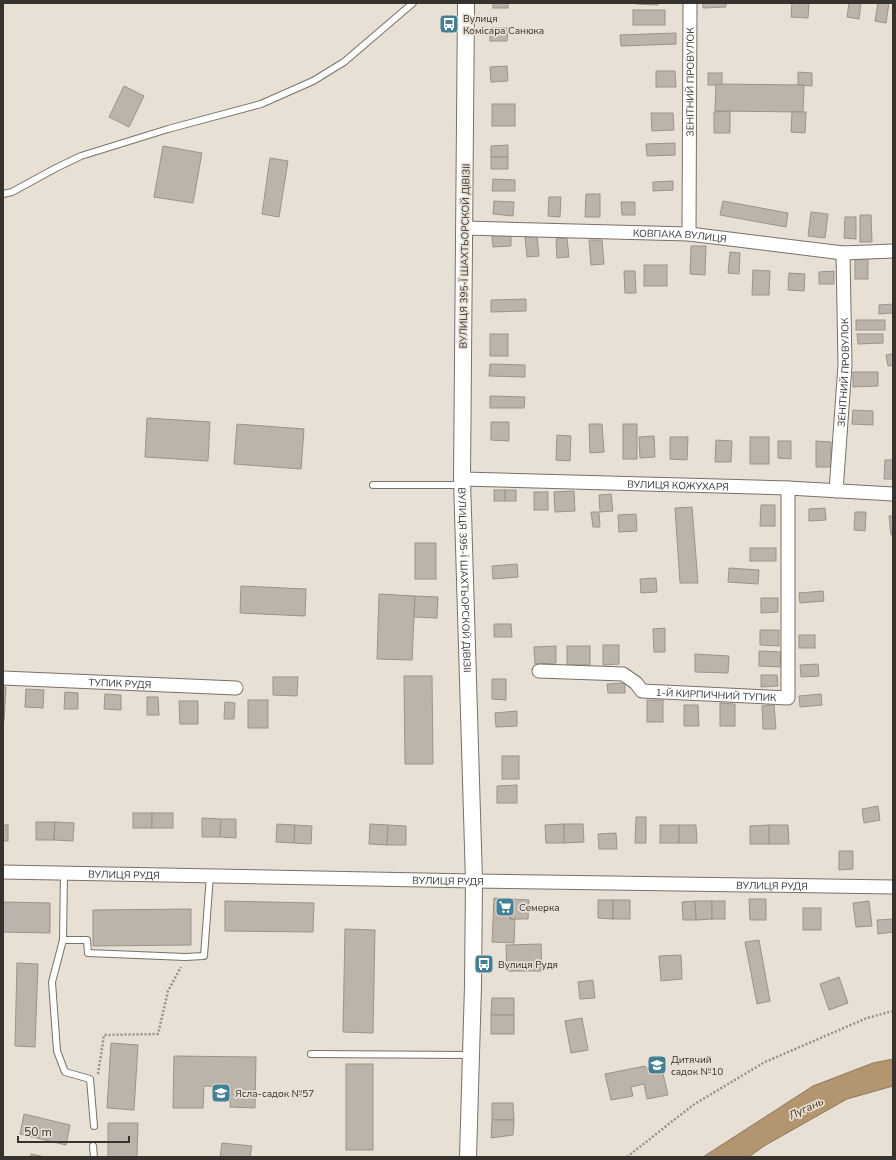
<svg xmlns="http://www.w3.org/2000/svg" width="896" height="1160" font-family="'Nunito Sans',sans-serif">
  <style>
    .water { fill: #b3956f; stroke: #8e785c }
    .building { fill: #bcb4aa; stroke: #9b9389 }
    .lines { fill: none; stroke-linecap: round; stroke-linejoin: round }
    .service-casing { stroke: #787168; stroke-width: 8 }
    .minor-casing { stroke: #787168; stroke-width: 15 }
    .tertiary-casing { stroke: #787168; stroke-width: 18 }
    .path { stroke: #969088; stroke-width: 2.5; stroke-dasharray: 2 2; stroke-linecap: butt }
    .service { stroke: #fff; stroke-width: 6 }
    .minor { stroke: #fff; stroke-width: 13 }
    .tertiary { stroke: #fff; stroke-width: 16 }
    .labels { text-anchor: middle; stroke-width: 3.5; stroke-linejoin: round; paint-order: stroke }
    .poi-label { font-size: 10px; fill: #36332f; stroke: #e8e0d5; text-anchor: start }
    .street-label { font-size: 10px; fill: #36332f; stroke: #e8e0d5 }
    .water-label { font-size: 11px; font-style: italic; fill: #473111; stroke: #e8e0d5 }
  </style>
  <rect width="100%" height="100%" fill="#e8e0d5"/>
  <polygon class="water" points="893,1059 893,1086 847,1099 764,1146 749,1157 703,1157 813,1086 873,1063"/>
  <g class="building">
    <rect x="493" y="3" width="15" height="5"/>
    <polygon points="636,3 658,3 658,5 636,4"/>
    <polygon points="703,3 726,3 726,7 703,8"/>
    <polygon points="792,3 809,3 808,18 791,17"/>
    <polygon points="849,3 861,3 859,19 847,17"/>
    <polygon points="878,3 889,3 886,23 875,21"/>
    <rect x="633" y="10" width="32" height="15"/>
    <polygon points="490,28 508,28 507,41 490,41"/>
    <polygon points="676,33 676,44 621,46 620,35"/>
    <polygon points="507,66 508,81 491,82 490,67"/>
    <polygon points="656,71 675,71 676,87 656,87"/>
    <polygon points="798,72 812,73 812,86 798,85"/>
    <rect x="708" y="73" width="14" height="12"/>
    <polygon points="716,84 804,85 803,112 715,111"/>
    <polygon points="124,86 144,96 129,127 109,117"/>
    <rect x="492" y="104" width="23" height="22"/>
    <polygon points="730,111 730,133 714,133 714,112"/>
    <polygon points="792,112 806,112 805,133 791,132"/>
    <polygon points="651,113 673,113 674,130 652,131"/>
    <polygon points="675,143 675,155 647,156 646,144"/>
    <polygon points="508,145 508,157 491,157 491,146"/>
    <polygon points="163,146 202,153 193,203 154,197"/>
    <rect x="491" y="157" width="17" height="12"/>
    <polygon points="270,158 288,161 279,217 262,214"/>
    <polygon points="493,179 515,180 515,191 492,191"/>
    <polygon points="673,181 673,190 653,191 653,182"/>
    <polygon points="586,194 600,194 600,217 585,217"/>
    <polygon points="549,197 561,197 560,217 548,216"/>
    <polygon points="494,201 514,202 513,216 493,214"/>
    <polygon points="723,201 788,213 786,227 720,215"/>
    <polygon points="621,202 635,202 635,215 622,215"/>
    <polygon points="811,212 828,214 825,238 808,236"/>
    <polygon points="860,215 871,215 872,242 860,242"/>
    <polygon points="845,217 856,217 856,239 844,238"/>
    <polygon points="511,234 511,246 493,247 492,235"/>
    <polygon points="537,235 539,256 527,257 525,237"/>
    <polygon points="567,238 569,257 557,258 556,239"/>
    <polygon points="589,240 602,240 604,264 591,265"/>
    <polygon points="691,246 706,246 705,275 690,274"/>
    <polygon points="730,252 740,253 739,274 728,273"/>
    <rect x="855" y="258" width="13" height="21"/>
    <rect x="644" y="265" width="23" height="21"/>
    <polygon points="753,270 770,271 769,295 752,295"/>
    <polygon points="624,271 635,271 636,293 625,293"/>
    <polygon points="834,271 834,284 819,284 819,272"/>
    <polygon points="789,273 805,274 804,291 788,290"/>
    <polygon points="526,299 526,311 491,312 491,300"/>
    <polygon points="893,304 893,313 879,314 879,305"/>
    <rect x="856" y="320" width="29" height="10"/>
    <rect x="490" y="334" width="18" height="22"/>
    <polygon points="857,334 883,334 883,343 858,344"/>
    <polygon points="893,354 893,365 888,366 886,355"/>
    <polygon points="490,364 525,365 525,377 489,376"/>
    <polygon points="853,372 878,372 878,386 853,387"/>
    <polygon points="490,396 525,397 524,408 490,408"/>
    <polygon points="853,410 873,411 873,425 852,424"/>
    <polygon points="147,418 210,422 208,461 145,457"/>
    <polygon points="491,422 509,422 509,441 491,440"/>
    <polygon points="237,424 304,429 301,469 234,464"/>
    <polygon points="589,424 602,424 604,452 590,453"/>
    <rect x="623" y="424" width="14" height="35"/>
    <polygon points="557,435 571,436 570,461 556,460"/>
    <polygon points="654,436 655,457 640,458 639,437"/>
    <polygon points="670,437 688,437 687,460 670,459"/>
    <rect x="750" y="437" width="19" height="27"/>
    <polygon points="716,440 732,441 731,462 715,462"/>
    <polygon points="778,441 791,441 791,459 778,458"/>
    <polygon points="816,441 831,442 831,467 816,467"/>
    <polygon points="885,460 893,460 893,479 884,479"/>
    <rect x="494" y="490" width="11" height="11"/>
    <rect x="505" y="490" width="11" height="11"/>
    <polygon points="574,491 575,511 555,512 554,492"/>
    <rect x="534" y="492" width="14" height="18"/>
    <polygon points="611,494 613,511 600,512 599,495"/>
    <polygon points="761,505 775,505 775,526 760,526"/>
    <polygon points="692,507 698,583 680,583 675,508"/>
    <polygon points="825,508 826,520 809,521 809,509"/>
    <polygon points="591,512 599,512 600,527 593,527"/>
    <polygon points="855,512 866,512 865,531 854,530"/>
    <polygon points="636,514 637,531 619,532 618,515"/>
    <polygon points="889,516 893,516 893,534 891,535"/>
    <rect x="415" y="543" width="21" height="36"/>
    <rect x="750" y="548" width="26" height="13"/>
    <polygon points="517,564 518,577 493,579 492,566"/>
    <polygon points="729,568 759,570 758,584 728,582"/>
    <polygon points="656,578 657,592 641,593 640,579"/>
    <polygon points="241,586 306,589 305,616 240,613"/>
    <polygon points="823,591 824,601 800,603 799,593"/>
    <polygon points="379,594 415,596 412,660 377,659"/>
    <polygon points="415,596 438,597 437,618 414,617"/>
    <polygon points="761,598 778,598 778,612 761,613"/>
    <polygon points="494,624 511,624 512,637 494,637"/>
    <polygon points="665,628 665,652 654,652 653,629"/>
    <polygon points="760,630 779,630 779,646 760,645"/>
    <rect x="799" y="635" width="16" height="13"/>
    <polygon points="603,645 619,645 619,664 603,665"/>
    <polygon points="556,646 556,663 535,664 534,647"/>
    <rect x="567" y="646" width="23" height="19"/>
    <polygon points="759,651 781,652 780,667 759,666"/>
    <polygon points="695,654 729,656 728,673 695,672"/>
    <polygon points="818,664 819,676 801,677 800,665"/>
    <polygon points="761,675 777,675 778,686 761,687"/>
    <polygon points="404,676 432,676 433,764 405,764"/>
    <polygon points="273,677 298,677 297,696 273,695"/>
    <polygon points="492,679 506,679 506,700 492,699"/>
    <polygon points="625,683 625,693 608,693 607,684"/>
    <polygon points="3,687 6,687 4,721 3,721"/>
    <polygon points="26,689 44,690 43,708 25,707"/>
    <polygon points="65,692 78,693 78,709 64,709"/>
    <polygon points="105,694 121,695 121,710 104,709"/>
    <polygon points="821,694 822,705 800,707 799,696"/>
    <polygon points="147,697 158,697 159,715 147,715"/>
    <rect x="248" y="700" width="20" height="28"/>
    <rect x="647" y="700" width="16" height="22"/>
    <polygon points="179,701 198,701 198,724 180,724"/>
    <polygon points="225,702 235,703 234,719 224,719"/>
    <polygon points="720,703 735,704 735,726 720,726"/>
    <polygon points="684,705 698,705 699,726 684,726"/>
    <polygon points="774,705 776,729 763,729 762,706"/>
    <polygon points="517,711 517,726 496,727 495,713"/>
    <rect x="502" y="756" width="17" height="23"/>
    <polygon points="517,785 517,803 497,803 497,786"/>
    <polygon points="878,806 880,820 864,823 862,809"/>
    <rect x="133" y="813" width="19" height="15"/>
    <rect x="152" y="813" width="21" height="15"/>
    <polygon points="636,817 646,817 646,843 635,843"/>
    <polygon points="202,818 221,819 220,837 202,837"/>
    <polygon points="221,819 236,819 236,838 220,837"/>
    <polygon points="36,822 55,822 54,840 36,840"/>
    <polygon points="55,822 74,823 73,841 54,840"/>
    <polygon points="277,824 295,825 294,843 276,842"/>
    <polygon points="370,824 388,825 387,845 369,844"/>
    <polygon points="564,824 583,824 584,842 564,843"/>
    <polygon points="564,824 564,843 546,843 545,825"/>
    <rect x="3" y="825" width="5" height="16"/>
    <polygon points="295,825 312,826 311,844 294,843"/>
    <polygon points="388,825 406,826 406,845 387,845"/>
    <rect x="660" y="825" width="19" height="18"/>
    <polygon points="679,825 696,825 697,843 679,843"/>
    <polygon points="769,825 788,825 789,844 769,844"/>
    <polygon points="769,825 769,844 750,844 750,826"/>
    <polygon points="616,833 617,849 599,849 598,834"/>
    <polygon points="839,851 853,851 853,869 839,870"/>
    <polygon points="494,898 511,899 510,919 515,919 514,943 492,942"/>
    <polygon points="511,899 529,900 528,919 510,919"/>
    <polygon points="749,899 766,899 766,920 750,920"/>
    <polygon points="598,900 613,900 613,919 598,918"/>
    <rect x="613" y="900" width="17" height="19"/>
    <polygon points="225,901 314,903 313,932 225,931"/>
    <polygon points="695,901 712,901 712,919 696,920"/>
    <polygon points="695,901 696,920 683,920 682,902"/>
    <rect x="712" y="901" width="13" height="18"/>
    <polygon points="869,901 872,926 856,927 853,903"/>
    <polygon points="3,902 50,903 50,933 3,932"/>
    <rect x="803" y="908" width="18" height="22"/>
    <polygon points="191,909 191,945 93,946 93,910"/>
    <polygon points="893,919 893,932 878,934 877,920"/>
    <polygon points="345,929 375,930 373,1033 343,1032"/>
    <polygon points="759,940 770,1001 757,1004 745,942"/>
    <polygon points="541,944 542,971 507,971 506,945"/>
    <polygon points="681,955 682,979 661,981 659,956"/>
    <polygon points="17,963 38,964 35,1047 15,1046"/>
    <polygon points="839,977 848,1003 829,1010 820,984"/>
    <polygon points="593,980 595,998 580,999 578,982"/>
    <polygon points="492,998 514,998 514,1015 491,1015"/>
    <rect x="491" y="1015" width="23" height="19"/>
    <polygon points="582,1018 588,1050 571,1053 565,1021"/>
    <polygon points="111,1043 138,1045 134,1110 107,1108"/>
    <polygon points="174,1056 256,1057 255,1108 230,1107 230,1087 204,1086 203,1108 173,1108"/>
    <rect x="346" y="1064" width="27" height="86"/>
    <polygon points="645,1066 649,1071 662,1069 668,1095 647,1099 644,1084 631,1087 633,1096 611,1100 605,1074"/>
    <polygon points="492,1103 513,1103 514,1120 492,1120"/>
    <polygon points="24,1114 70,1125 66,1145 20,1134"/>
    <polygon points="492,1120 514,1120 513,1135 491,1138"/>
    <polygon points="108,1123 138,1123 137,1157 108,1157"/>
    <polygon points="222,1143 252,1146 250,1157 220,1157"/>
    <polygon points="31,1154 45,1157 31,1157"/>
  </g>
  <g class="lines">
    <defs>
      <g id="service">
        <polyline points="3,194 12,192 56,168 81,156 168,129 261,104 313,81 344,62 413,3"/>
        <polyline points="373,485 462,485"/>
        <polyline points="64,872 63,940 52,982 57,1051 65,1072 90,1079 94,1126"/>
        <polyline points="63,940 87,940 88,953 185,957 204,956 210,875"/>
        <polyline points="311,1054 470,1055"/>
        <polyline points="93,1146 94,1157"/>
      </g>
      <g id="minor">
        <path id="s1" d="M465 228 689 234 843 253 893 251"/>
        <path id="s2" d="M689 234 690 3"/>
        <path id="s3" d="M462 479 788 488 893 494"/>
        <path id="s4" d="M836 491 845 365 843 253"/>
        <path id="s5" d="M539 671 623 674 636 683 642 691 788 698V488"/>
        <path id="s6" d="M3 678 236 688"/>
        <path id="s7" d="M3 872 474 881 893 887"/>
      </g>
      <g id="tertiary">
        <path id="s8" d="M466 3 462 479 474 881 473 986 468 1157"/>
      </g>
    </defs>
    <use href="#service" class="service-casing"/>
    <use href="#minor" class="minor-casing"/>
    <use href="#tertiary" class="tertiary-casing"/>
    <g class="path">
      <polyline points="98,1074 104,1035 158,1034 168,991 181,967"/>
      <polyline points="627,1157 693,1105 765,1062 867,1018 893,1011"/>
    </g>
    <use href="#service" class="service"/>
    <use href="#minor" class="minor"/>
    <use href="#tertiary" class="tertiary"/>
  </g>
  <defs>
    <symbol id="bus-square" viewBox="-11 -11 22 22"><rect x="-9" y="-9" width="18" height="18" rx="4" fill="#418095" stroke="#e8e0d5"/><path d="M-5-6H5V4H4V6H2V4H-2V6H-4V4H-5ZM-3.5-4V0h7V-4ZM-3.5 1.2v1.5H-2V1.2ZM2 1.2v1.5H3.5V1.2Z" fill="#fff"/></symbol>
    <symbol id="supermarket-square" viewBox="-11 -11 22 22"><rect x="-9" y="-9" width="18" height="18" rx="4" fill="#418095" stroke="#e8e0d5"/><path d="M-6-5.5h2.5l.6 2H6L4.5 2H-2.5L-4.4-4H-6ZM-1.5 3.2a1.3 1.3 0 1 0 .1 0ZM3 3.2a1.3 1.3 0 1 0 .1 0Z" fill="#fff"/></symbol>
    <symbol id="school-square" viewBox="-11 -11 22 22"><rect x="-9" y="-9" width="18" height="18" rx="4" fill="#418095" stroke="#e8e0d5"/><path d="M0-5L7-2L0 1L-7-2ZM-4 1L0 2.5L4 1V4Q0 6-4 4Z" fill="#fff"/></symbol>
  </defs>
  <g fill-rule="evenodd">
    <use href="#bus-square" x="438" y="13" width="22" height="22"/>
    <use href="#supermarket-square" x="494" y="896" width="22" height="22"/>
    <use href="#bus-square" x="473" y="953" width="22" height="22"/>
    <use href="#school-square" x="646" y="1054" width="22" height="22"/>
    <use href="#school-square" x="210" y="1082" width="22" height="22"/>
  </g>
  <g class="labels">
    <g class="poi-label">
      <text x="463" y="22">Вулиця<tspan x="463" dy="12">Комісара Санюка</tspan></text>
      <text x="519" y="911">Семерка</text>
      <text x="498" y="968">Вулиця Рудя</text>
      <text x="671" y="1063">Дитячий<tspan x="671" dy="12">садок №10</tspan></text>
      <text x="235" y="1097">Ясла-садок №57</text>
    </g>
    <g class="street-label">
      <text dy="4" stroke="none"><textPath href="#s2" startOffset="152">ЗЕНІТНИЙ ПРОВУЛОК</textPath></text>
      <text dy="4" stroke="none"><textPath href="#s1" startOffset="215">КОВПАКА ВУЛИЦЯ</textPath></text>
      <text transform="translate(464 256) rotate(-89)" y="4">ВУЛИЦЯ 395-Ї ШАХТЬОРСКОЙ ДІВІЗІІ</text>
      <text dy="4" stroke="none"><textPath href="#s4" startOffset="119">ЗЕНІТНИЙ ПРОВУЛОК</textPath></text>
      <text dy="4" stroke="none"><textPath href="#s3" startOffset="216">ВУЛИЦЯ КОЖУХАРЯ</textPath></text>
      <text dy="4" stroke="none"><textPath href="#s8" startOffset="577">ВУЛИЦЯ 395-Ї ШАХТЬОРСКОЙ ДІВІЗІІ</textPath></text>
      <text dy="4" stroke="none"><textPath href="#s6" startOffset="117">ТУПИК РУДЯ</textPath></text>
      <text dy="4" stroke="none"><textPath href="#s5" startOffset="184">1-Й КИРПИЧНИЙ ТУПИК</textPath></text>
      <text dy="4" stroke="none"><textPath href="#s7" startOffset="121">ВУЛИЦЯ РУДЯ</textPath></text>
      <text dy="4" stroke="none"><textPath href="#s7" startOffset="445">ВУЛИЦЯ РУДЯ</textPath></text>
      <text dy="4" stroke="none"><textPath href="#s7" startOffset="769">ВУЛИЦЯ РУДЯ</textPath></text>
    </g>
    <g class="water-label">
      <text transform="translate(806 1108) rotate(-25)" y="4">Лугань</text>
    </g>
  </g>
  <rect width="896" height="1160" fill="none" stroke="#36332f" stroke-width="8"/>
  <path d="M18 1136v6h111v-6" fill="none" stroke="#36332f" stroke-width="2"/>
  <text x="24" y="1136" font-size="12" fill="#36332f" stroke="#e8e0d5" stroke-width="3" paint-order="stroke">50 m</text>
</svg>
